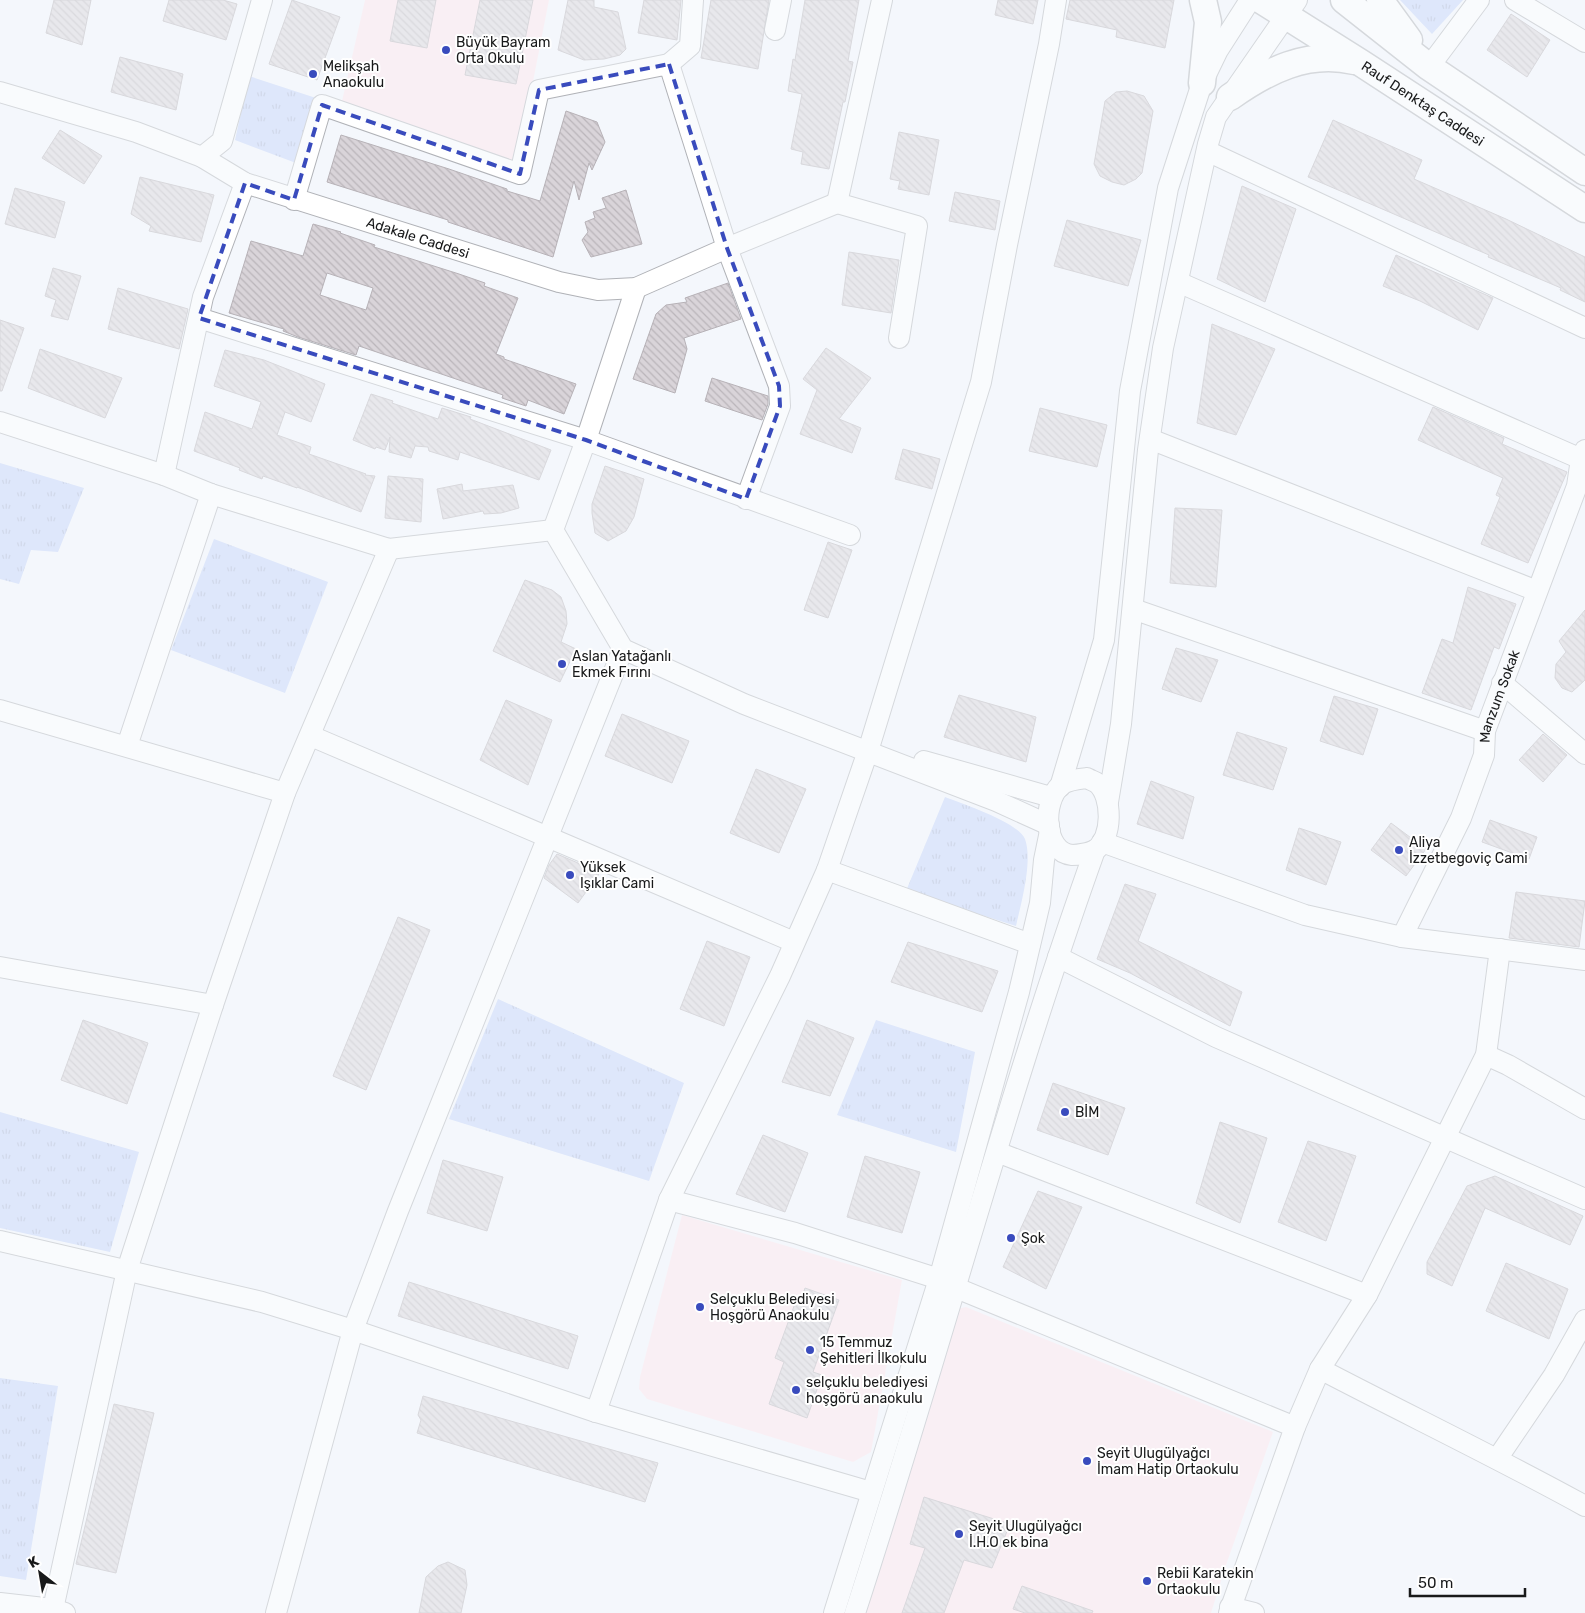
<svg xmlns="http://www.w3.org/2000/svg" width="1585" height="1613" font-family="Rubik,sans-serif">
  <style>
    .education { fill: #ffe5ec }
    .grass { fill: url(#grass-tufts) }
    .building { fill: url(#building-back-hatch); stroke: #b7b2b7; fill-rule: evenodd }
    .lines { fill: none; stroke-linecap: round; stroke-linejoin: round }
    .minor-casing { stroke: #b0b2b7; stroke-width: 22 }
    .major-casing { stroke: #b0b2b7; stroke-width: 29 }
    .minor { stroke: #fff; stroke-width: 20 }
    .major { stroke: #fff; stroke-width: 26 }
    .marked { fill: none; stroke: #394bbd; stroke-width: 4; stroke-dasharray: 10 6; stroke-linejoin: round }
    .poi-dot { fill: #394bbd; stroke: #fff; stroke-width: 2 }
    .labels { text-anchor: middle; stroke-width: 4; stroke-linejoin: round; paint-order: stroke }
    .poi-label { font-size: 14px; fill: #18191a; stroke: #fff; text-anchor: start }
    .street-label { font-size: 14px; fill: #18191a; stroke: #fff }
  </style>
  <defs>
    <pattern id="grass-tufts" width="24" height="20" patternUnits="userSpaceOnUse" patternTransform="scale(1.25)"><rect width="24" height="20" fill="#c3d2fa"/><path d="M3 7l-1-3M5 7V3M7 7l1-3M15 17l-1-3M17 17v-4M19 17l1-3" fill="none" stroke="#a7b4d6"/></pattern>
    <pattern id="building-back-hatch" width="6" height="6" patternUnits="userSpaceOnUse" patternTransform="scale(1.25)"><rect width="6" height="6" fill="#d9d4d9"/><path d="M-1 5l2 2M0 0l6 6M5-1l2 2" fill="none" stroke="#bab5ba"/></pattern>
  </defs>
  <rect width="100%" height="100%" fill="#f4f7fc"/>
  <g class="education">
    <polygon points="365,0 549,0 517,163 342,101"/>
    <polygon points="682,1215 902,1280 871,1452 853,1462 647,1399 639,1389 640,1377"/>
    <polygon points="966,1307 1273,1432 1226,1565 1211,1613 865,1613 957,1309"/>
  </g>
  <g class="grass">
    <polygon points="1400,0 1463,0 1432,34"/>
    <polygon points="249,76 316,98 296,163 235,140"/>
    <polygon points="0,463 84,488 58,552 31,550 19,584 0,579"/>
    <polygon points="214,539 328,582 285,693 171,650"/>
    <path d="M945 797C963 804 1018 822 1025 839 1033 861 1021 904 1016 926L906 891Z"/>
    <polygon points="498,999 684,1083 649,1181 449,1119"/>
    <polygon points="876,1020 975,1052 956,1152 837,1115"/>
    <polygon points="0,1112 139,1152 110,1252 0,1228"/>
    <polygon points="0,1378 58,1386 26,1580 0,1576"/>
  </g>
  <g class="building">
    <polygon points="54,0 91,0 82,45 46,33"/>
    <polygon points="169,0 223,0 237,4 226,40 163,21"/>
    <polygon points="292,0 340,17 317,80 269,64"/>
    <polygon points="398,0 436,0 427,48 390,41"/>
    <polygon points="480,0 533,0 516,84 465,75"/>
    <polygon points="568,0 594,0 594,7 618,12 626,49 620,55 604,59 584,60 558,50"/>
    <polygon points="644,0 681,0 677,40 638,33"/>
    <polygon points="711,0 769,0 758,69 701,58"/>
    <polygon points="805,0 859,0 848,61 853,62 845,102 843,102 829,169 801,164 803,152 791,149 802,94 788,91 793,59 795,60"/>
    <polygon points="998,0 1038,0 1033,24 995,15"/>
    <polygon points="1070,0 1174,0 1165,48 1116,37 1117,30 1066,19"/>
    <polygon points="1511,14 1550,40 1527,77 1487,50"/>
    <polygon points="120,57 183,74 176,110 111,92"/>
    <polygon points="1127,91 1144,96 1153,111 1142,173 1136,179 1124,185 1112,182 1100,176 1094,164 1105,101 1116,92"/>
    <polygon points="566,111 597,122 605,142 592,170 589,163 579,200 574,181 553,257 448,222 448,220 327,182 341,135 449,169 507,189 507,191 540,201"/>
    <polygon points="1333,120 1422,160 1414,179 1506,219 1585,257 1585,302 1560,290 1561,288 1488,257 1489,255 1308,177"/>
    <polygon points="60,130 102,156 84,184 42,158"/>
    <polygon points="899,132 939,140 929,195 898,189 900,181 890,179"/>
    <polygon points="140,177 214,195 201,242 149,231 151,226 131,214"/>
    <polygon points="1242,186 1296,209 1265,302 1217,279"/>
    <polygon points="15,188 65,202 55,238 5,224"/>
    <polygon points="626,190 642,244 591,257 582,240 588,232 585,222 595,218 593,212 606,208 602,198"/>
    <polygon points="955,192 1000,201 995,230 949,221"/>
    <polygon points="1067,220 1141,240 1128,286 1054,266"/>
    <path d="M313 224 341 232 340 233 375 245 374 247 459 274 485 283 484 286 518 298 496 354 504 357V359L576 384 564 414 528 400 526 406 502 398 503 395 359 346 356 355 298 337 283 331 284 329 229 313 251 241 303 256ZM327 273 373 288 366 310 320 295Z"/>
    <polygon points="849,252 899,260 891,313 842,305"/>
    <polygon points="1396,255 1493,298 1478,330 1420,301 1383,286"/>
    <polygon points="53,268 81,276 68,320 51,316 56,300 45,296"/>
    <polygon points="728,283 741,319 684,338 687,349 675,393 633,379 656,314 666,305 687,302 685,298"/>
    <polygon points="118,288 188,309 179,349 108,329"/>
    <polygon points="0,320 24,328 2,391 0,391"/>
    <polygon points="1212,324 1275,349 1236,435 1197,423"/>
    <polygon points="826,348 871,378 839,419 861,428 852,453 800,434 817,390 803,379"/>
    <polygon points="40,349 122,378 105,418 28,388"/>
    <polygon points="225,350 264,360 325,384 311,422 285,412 277,435 311,447 309,454 366,474 365,475 375,476 361,512 297,487 297,488 263,476 262,479 239,470 240,468 194,451 205,412 252,429 261,402 214,386"/>
    <polygon points="712,378 768,396 768,404 762,420 705,401"/>
    <polygon points="371,394 393,401 392,403 438,419 442,408 471,417 470,419 551,450 539,480 460,452 458,460 429,451 428,447 415,446 411,458 389,452 390,437 385,450 376,447 375,449 353,440"/>
    <polygon points="1433,407 1504,438 1502,444 1567,472 1528,563 1481,544 1500,497 1496,495 1503,478 1418,440"/>
    <polygon points="1040,408 1107,425 1097,467 1029,451"/>
    <polygon points="903,449 940,459 932,489 895,479"/>
    <polygon points="605,466 644,479 634,517 626,531 608,541 595,533 592,513 592,504"/>
    <polygon points="388,476 423,479 421,522 385,518"/>
    <polygon points="462,484 463,491 513,485 519,508 501,513 484,514 483,511 443,519 437,489"/>
    <polygon points="1175,508 1222,510 1216,587 1170,583"/>
    <polygon points="828,542 852,550 828,618 804,610"/>
    <polygon points="525,580 552,590 561,597 566,611 567,624 561,642 576,649 560,682 493,651"/>
    <polygon points="1468,587 1516,604 1499,649 1494,647 1471,710 1422,693 1442,639 1453,643"/>
    <polygon points="1585,610 1585,680 1572,692 1562,688 1555,678 1556,664 1566,652 1559,641"/>
    <polygon points="1176,648 1218,660 1201,702 1162,689"/>
    <polygon points="959,695 1036,717 1026,762 944,737"/>
    <polygon points="1334,696 1378,709 1363,755 1320,741"/>
    <polygon points="506,700 552,720 528,785 480,760"/>
    <polygon points="622,714 689,741 672,783 605,756"/>
    <polygon points="1237,732 1287,748 1273,790 1223,775"/>
    <polygon points="1543,734 1567,755 1543,782 1519,760"/>
    <polygon points="756,769 806,789 779,853 730,833"/>
    <polygon points="1151,781 1194,797 1183,839 1137,824"/>
    <polygon points="1490,820 1537,837 1529,859 1482,842"/>
    <polygon points="1391,823 1426,849 1406,876 1371,850"/>
    <polygon points="1299,828 1341,842 1326,885 1286,870"/>
    <polygon points="557,854 592,869 599,874 578,903 544,878 549,865"/>
    <polygon points="1125,884 1156,894 1138,941 1242,992 1230,1026 1130,973 1097,959"/>
    <polygon points="1516,892 1585,901 1579,947 1509,938"/>
    <polygon points="398,917 430,930 366,1090 333,1076"/>
    <polygon points="707,941 750,957 724,1026 680,1009"/>
    <polygon points="908,942 998,971 982,1012 891,982"/>
    <polygon points="83,1020 148,1043 127,1104 61,1080"/>
    <polygon points="807,1020 854,1038 830,1096 782,1082"/>
    <polygon points="1053,1083 1125,1108 1108,1155 1037,1130"/>
    <polygon points="1220,1122 1267,1138 1240,1223 1196,1203"/>
    <polygon points="763,1135 808,1153 785,1212 736,1194"/>
    <polygon points="1308,1141 1356,1156 1326,1241 1278,1222"/>
    <polygon points="865,1156 920,1172 902,1233 847,1217"/>
    <polygon points="443,1160 503,1177 487,1231 427,1213"/>
    <polygon points="1495,1176 1583,1216 1570,1245 1485,1208 1452,1286 1427,1274 1427,1262 1467,1186"/>
    <polygon points="1038,1191 1082,1207 1046,1289 1003,1267"/>
    <polygon points="1506,1263 1568,1289 1549,1339 1486,1311"/>
    <polygon points="409,1282 578,1336 568,1369 398,1316"/>
    <polygon points="805,1288 839,1300 813,1372 822,1375 807,1418 769,1404 784,1362 775,1358 797,1298 801,1300"/>
    <polygon points="423,1396 658,1463 645,1502 417,1433 421,1420 418,1415"/>
    <polygon points="114,1404 154,1413 116,1573 76,1564"/>
    <polygon points="924,1497 1010,1524 992,1568 964,1560 944,1613 902,1613 925,1548 910,1544"/>
    <polygon points="448,1562 465,1570 467,1585 461,1613 419,1613 426,1577 438,1566"/>
    <polygon points="1022,1586 1093,1611 1092,1613 1025,1613 1013,1609"/>
  </g>
  <g class="lines">
    <defs>
      <g id="minor">
        <polyline points="882,0 837,203 917,226 899,338"/>
        <polyline points="1515,0 1585,42"/>
        <polyline points="775,30 781,0"/>
        <polyline points="669,64 690,46 693,0"/>
        <polyline points="1429,67 1479,0"/>
        <path id="s1" d="M0 92 136 132 202 157 245 183 559 282 598 290 636 288 727 248 837 203"/>
        <polyline points="1207,151 1585,328"/>
        <polyline points="202,157 222,141 262,0"/>
        <polyline points="294,200 322,105 520,174 539,90 669,64 727,248 779,386 780,406 746,499"/>
        <polyline points="1178,282 1581,459"/>
        <polyline points="636,288 586,440 553,530 623,649 744,704 996,801 1049,825"/>
        <polyline points="199,318 586,440 850,535"/>
        <polyline points="0,422 164,475 211,494 389,549 553,530"/>
        <polyline points="1150,439 1537,591"/>
        <polyline points="164,475 203,297 245,183"/>
        <polyline points="1133,609 1485,731"/>
        <polyline points="1502,683 1585,754"/>
        <polyline points="0,710 285,793"/>
        <polyline points="311,736 794,942"/>
        <polyline points="127,746 211,494"/>
        <polyline points="924,761 1051,797"/>
        <path d="M1087 778C1090 780 1094 781 1097 783 1113 796 1113 839 1095 850 1090 853 1078 855 1072 855 1043 852 1042 801 1061 785 1068 780 1078 779 1087 778Z"/>
        <polyline points="1060,787 1104,640 1130,391 1168,188 1202,83 1218,50 1250,0"/>
        <polyline points="1108,802 1121,724 1148,450 1163,348 1208,144 1216,117 1297,0"/>
        <polyline points="1102,842 1305,915 1402,937 1585,960"/>
        <polyline points="827,870 1030,944"/>
        <path id="s2" d="M1402 937 1461 818 1484 755 1485 731 1577 486 1581 459 1585 450"/>
        <polyline points="1058,957 1216,1037 1585,1199"/>
        <polyline points="0,967 213,1005"/>
        <polyline points="1486,1055 1508,1065 1585,1109"/>
        <polyline points="997,1152 1367,1295"/>
        <polyline points="669,1200 795,1233 939,1279"/>
        <polyline points="0,1241 262,1302 353,1330 596,1412 871,1492"/>
        <polyline points="954,1287 1295,1427 1229,1613"/>
        <path d="M1320 1369C1408 1415 1498 1458 1585 1506"/>
        <polyline points="596,1412 669,1200 780,976 827,870 868,751 981,382 1007,245 1049,44 1056,0"/>
        <polyline points="1295,1427 1320,1369 1367,1295 1486,1055 1500,949"/>
        <polyline points="1497,1459 1554,1375 1585,1320"/>
        <polyline points="0,1603 53,1609 65,1613"/>
        <polyline points="1230,1607 1254,1613"/>
        <polyline points="53,1609 127,1270 213,1005 285,793 389,549"/>
        <polyline points="276,1613 353,1330 398,1211 623,649"/>
        <polyline points="834,1613 939,1279 1019,992 1040,903 1044,860 1050,831"/>
        <path d="M855 1613C938 1360 1005 1101 1095 850"/>
      </g>
      <g id="major">
        <path id="s3" d="M1261 0 1361 63 1585 209"/>
        <polyline points="1344,0 1429,67 1585,172"/>
        <polyline points="1380,0 1409,40"/>
        <polyline points="1202,83 1208,22 1203,0"/>
        <path d="M1230 97C1267 71 1307 50 1354 61"/>
      </g>
    </defs>
    <use href="#minor" class="minor-casing"/>
    <use href="#major" class="major-casing"/>
    <use href="#minor" class="minor"/>
    <use href="#major" class="major"/>
  </g>
  <path d="M0 0H1585V1613H0ZM669 64 727 248 779 386 780 406 746 499 586 440 199 318 245 183 294 200 322 105 520 174 539 90Z" fill="#f4f7fc" fill-opacity=".55" fill-rule="evenodd"/>
  <path class="marked" d="M669 64 727 248 779 386 780 406 746 499 586 440 199 318 245 183 294 200 322 105 520 174 539 90Z"/>
  <g class="poi-dot">
    <circle cx="446" cy="50" r="5"/>
    <circle cx="313" cy="74" r="5"/>
    <circle cx="562" cy="664" r="5"/>
    <circle cx="1399" cy="850" r="5"/>
    <circle cx="570" cy="875" r="5"/>
    <circle cx="1065" cy="1112" r="5"/>
    <circle cx="1011" cy="1238" r="5"/>
    <circle cx="700" cy="1307" r="5"/>
    <circle cx="810" cy="1350" r="5"/>
    <circle cx="796" cy="1390" r="5"/>
    <circle cx="1087" cy="1461" r="5"/>
    <circle cx="959" cy="1534" r="5"/>
    <circle cx="1147" cy="1581" r="5"/>
  </g>
  <g class="labels">
    <g class="poi-label">
      <text x="456" y="47">Büyük Bayram<tspan x="456" dy="16">Orta Okulu</tspan></text>
      <text x="323" y="71">Melikşah<tspan x="323" dy="16">Anaokulu</tspan></text>
      <text x="572" y="661">Aslan Yatağanlı<tspan x="572" dy="16">Ekmek Fırını</tspan></text>
      <text x="1409" y="847">Aliya<tspan x="1409" dy="16">İzzetbegoviç Cami</tspan></text>
      <text x="580" y="872">Yüksek<tspan x="580" dy="16">Işıklar Cami</tspan></text>
      <text x="1075" y="1117">BİM</text>
      <text x="1021" y="1243">Şok</text>
      <text x="710" y="1304">Selçuklu Belediyesi<tspan x="710" dy="16">Hoşgörü Anaokulu</tspan></text>
      <text x="820" y="1347">15 Temmuz<tspan x="820" dy="16">Şehitleri İlkokulu</tspan></text>
      <text x="806" y="1387">selçuklu belediyesi<tspan x="806" dy="16">hoşgörü anaokulu</tspan></text>
      <text x="1097" y="1458">Seyit Ulugülyağcı<tspan x="1097" dy="16">İmam Hatip Ortaokulu</tspan></text>
      <text x="969" y="1531">Seyit Ulugülyağcı<tspan x="969" dy="16">İ.H.O ek bina</tspan></text>
      <text x="1157" y="1578">Rebii Karatekin<tspan x="1157" dy="16">Ortaokulu</tspan></text>
    </g>
    <g class="street-label">
      <text dy="5" stroke="none"><textPath href="#s3" startOffset="192">Rauf Denktaş Caddesi</textPath></text>
      <text dy="5" stroke="none"><textPath href="#s1" startOffset="444">Adakale Caddesi</textPath></text>
      <text dy="5" stroke="none"><textPath href="#s2" startOffset="261">Manzum Sokak</textPath></text>
    </g>
  </g>
  <g transform="translate(40 1573) rotate(329)" stroke="#ffffff" stroke-width="4" paint-order="stroke">
  <path d="M0-4L9 19L0 12L-9 19Z" fill="#18191a"/>
  <text y="-8" font-size="14" font-weight="bold" text-anchor="middle" fill="#18191a">K</text>
  </g>
  <path d="M1410 1588v8h115v-8" fill="none" stroke="#18191a" stroke-width="2.5"/>
  <text x="1418" y="1588" font-size="15" fill="#18191a" stroke="#ffffff" stroke-width="4" paint-order="stroke">50 m</text>
</svg>
